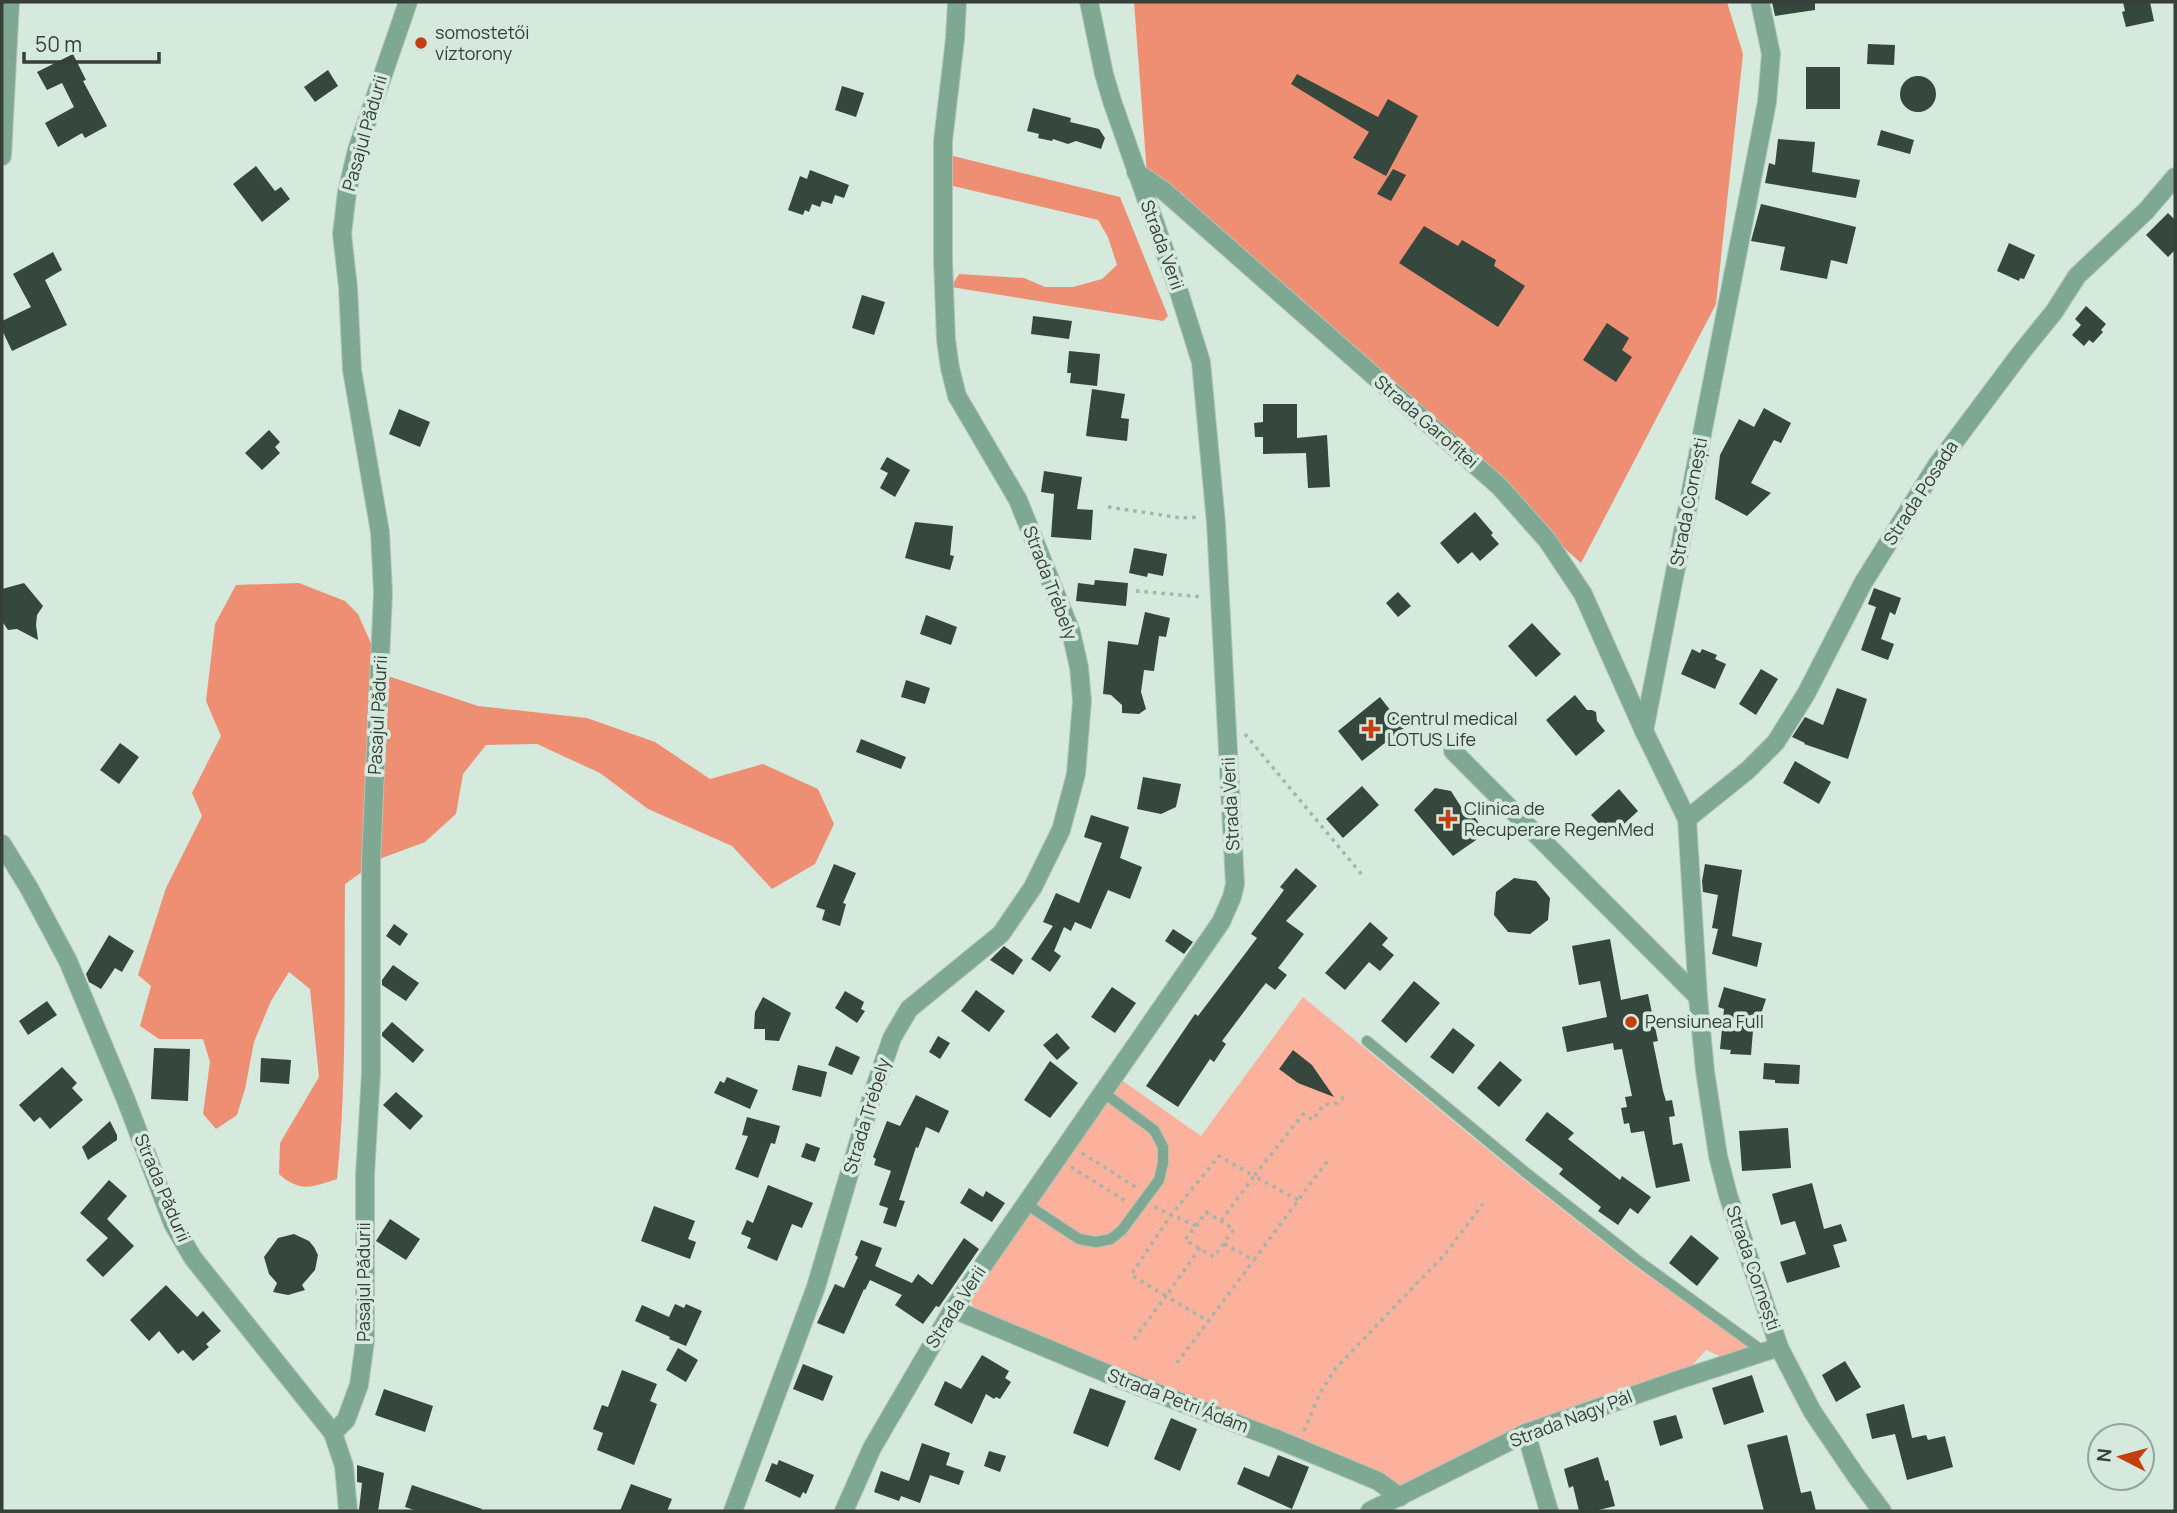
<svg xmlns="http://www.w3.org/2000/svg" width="2177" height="1513" font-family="Manrope,sans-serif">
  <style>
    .green { fill: #fbb19c }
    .forest { fill: #ee8f74 }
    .building { fill: #36473e }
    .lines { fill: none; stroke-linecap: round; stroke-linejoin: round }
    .service-casing { stroke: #b2c4b9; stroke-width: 12 }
    .minor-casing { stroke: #b2c4b9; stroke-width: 20 }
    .path { stroke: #a3b4aa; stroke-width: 3.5; stroke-dasharray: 3.5 5; stroke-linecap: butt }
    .service { stroke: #7fa892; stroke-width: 10 }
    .minor { stroke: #7fa892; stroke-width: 18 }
    .poi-dot { fill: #c53e0d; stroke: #d5e9dd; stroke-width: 2.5 }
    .labels { text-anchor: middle; stroke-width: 7; stroke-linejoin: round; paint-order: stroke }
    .poi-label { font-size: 18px; fill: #373f3a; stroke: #d5e9dd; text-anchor: start }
    .street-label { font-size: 18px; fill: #373f3a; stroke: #d5e9dd }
  </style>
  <rect width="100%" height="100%" fill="#d5e9dd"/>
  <polygon class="green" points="1303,997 1522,1178 1633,1265 1751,1348 1724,1358 1706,1350 1688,1370 1402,1487 974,1310 970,1297 1123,1081 1201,1136"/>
  <g class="forest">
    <polygon points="1134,2 1727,2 1743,54 1716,304 1581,563 1147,174"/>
    <polygon points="945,154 1120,197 1168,316 1163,321 951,287 959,274 1024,278 1045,287 1073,287 1102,279 1117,265 1108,237 1098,220 953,186 946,181"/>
    <path d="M299 583 345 601 358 614 385 675 478 706 587 718 655 742 710 779 763 764 818 789 834 824 815 864 772 889 732 846 648 809 600 773 537 744 486 745 463 774 456 814 425 842 382 858 345 884C344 983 347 1081 337 1179 312 1187 300 1193 279 1174L280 1143 319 1077 310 989 289 972 271 1001 254 1042 245 1089 237 1115 216 1129 203 1114 210 1062 203 1039H159L140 1026 151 986 138 975 166 888 202 816 192 793 221 736 206 701 215 624 236 585Z"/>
  </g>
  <g class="building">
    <polygon points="1772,2 1815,2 1815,10 1775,16"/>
    <polygon points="2123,2 2150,2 2154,21 2126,27 2122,12 2125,11"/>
    <circle cx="421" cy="44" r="7"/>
    <polygon points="1868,44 1895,45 1894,65 1867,64"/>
    <polygon points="73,54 86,80 83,81 107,126 85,138 82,133 58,147 45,123 74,107 62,83 47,90 37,72"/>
    <rect x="1806" y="67" width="34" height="42"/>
    <polygon points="328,70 338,86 315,102 304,87"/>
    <polygon points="1297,74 1378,117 1388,99 1418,116 1386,176 1353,158 1369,132 1291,84"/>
    <circle cx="1918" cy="94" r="18"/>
    <polygon points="842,86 864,93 856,117 835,110"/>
    <polygon points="1033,108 1071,118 1070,122 1099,129 1105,138 1101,149 1076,141 1068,144 1053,139 1052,141 1038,138 1039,134 1027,131"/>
    <polygon points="1881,130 1914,140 1910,154 1877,145"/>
    <polygon points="1778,139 1815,142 1812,172 1860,180 1856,198 1765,183 1769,163 1775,165"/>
    <polygon points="256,166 275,191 281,187 290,199 262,222 233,184"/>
    <polygon points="1393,169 1406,175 1391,201 1377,194"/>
    <polygon points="810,170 849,185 844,198 835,195 832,204 822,201 820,207 812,204 809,212 805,210 803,215 788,210 800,176 807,179"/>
    <polygon points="1761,204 1856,227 1847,264 1831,260 1827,279 1780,270 1785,247 1751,241"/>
    <polygon points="2168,213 2175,220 2175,250 2168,257 2146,235"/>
    <polygon points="1424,226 1458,246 1462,240 1496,260 1494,266 1525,286 1498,327 1399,263"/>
    <polygon points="2009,243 2035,255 2024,279 2020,278 2019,281 1997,271"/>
    <polygon points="53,252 62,270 45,280 67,325 12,351 2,330 2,321 31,307 13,274"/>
    <polygon points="862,295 885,302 874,335 852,328"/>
    <polygon points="2086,306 2106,324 2101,330 2103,332 2093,343 2089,340 2084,346 2072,335 2081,325 2075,319"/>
    <polygon points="1033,316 1072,321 1069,339 1031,334"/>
    <polygon points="1607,323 1629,338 1622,350 1632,357 1616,382 1583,360"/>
    <polygon points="1069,351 1100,354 1097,386 1070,383 1071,373 1067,373"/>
    <polygon points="1092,389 1125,394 1121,418 1129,419 1127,441 1086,436"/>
    <polygon points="1263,404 1297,404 1297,438 1327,435 1330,487 1308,488 1306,453 1263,454 1263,437 1255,437 1254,423 1263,422"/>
    <polygon points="1764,408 1791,423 1781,443 1774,440 1751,483 1771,493 1747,516 1715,499 1720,455 1739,419 1754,427"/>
    <polygon points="399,409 430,422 420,447 389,434"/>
    <polygon points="269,430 280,442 275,447 280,453 262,470 245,453"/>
    <polygon points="887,457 910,470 895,497 880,488 888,473 880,469"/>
    <polygon points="1044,471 1082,477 1077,509 1093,510 1091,540 1051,537 1054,494 1041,492"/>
    <polygon points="1475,512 1493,533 1491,535 1499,544 1480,561 1472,552 1458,564 1440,543"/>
    <polygon points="915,522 953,526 950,555 954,556 950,570 905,558"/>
    <polygon points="1134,548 1167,554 1163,576 1148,573 1147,577 1129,573"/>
    <polygon points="1095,580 1128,583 1126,606 1076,601 1078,583 1094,585"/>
    <polygon points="24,583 43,606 37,615 36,625 38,640 17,629 8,630 2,621 2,589"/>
    <polygon points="1874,588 1901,598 1895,615 1890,612 1881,639 1894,644 1888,660 1861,650 1876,607 1868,604"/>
    <polygon points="1398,592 1411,606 1398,617 1386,603"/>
    <polygon points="1145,612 1170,618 1166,637 1159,636 1154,671 1144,670 1141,692 1146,709 1139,714 1122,713 1122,705 1111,695 1103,694 1108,641 1138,645"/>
    <polygon points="926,615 957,627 951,645 920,634"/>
    <polygon points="1532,623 1561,654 1536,677 1508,646"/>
    <polygon points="1692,649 1700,653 1702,649 1717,655 1715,659 1726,664 1715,689 1681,674"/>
    <polygon points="1761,669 1778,679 1756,715 1739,704"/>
    <polygon points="906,680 930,688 925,704 901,697"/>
    <polygon points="1837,688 1867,699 1848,759 1804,744 1805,743 1792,737 1805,717 1823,725"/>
    <polygon points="1575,695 1587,710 1592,710 1596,712 1597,721 1605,731 1576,756 1546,720"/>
    <polygon points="1380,697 1404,728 1362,761 1338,731"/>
    <polygon points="861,739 906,757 901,769 856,752"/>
    <polygon points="120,743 139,757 119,784 100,770"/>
    <polygon points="1795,761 1831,782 1819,804 1783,783"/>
    <polygon points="1143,777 1181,784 1176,807 1161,814 1137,809"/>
    <polygon points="1362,786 1379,805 1343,838 1326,819"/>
    <polygon points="1435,788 1451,791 1463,810 1473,815 1478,822 1479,831 1476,840 1453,856 1414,810"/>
    <polygon points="1619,789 1638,811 1611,836 1591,815"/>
    <polygon points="1091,815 1129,827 1120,858 1142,867 1130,899 1108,890 1091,929 1075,922 1071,931 1064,927 1054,951 1061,956 1050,972 1031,959 1053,926 1043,922 1056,893 1079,903 1102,843 1084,837"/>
    <polygon points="834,864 856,873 843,903 846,904 840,926 822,920 825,910 816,907"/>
    <polygon points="1705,864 1742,870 1732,936 1762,943 1757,967 1712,954 1718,929 1712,928 1718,895 1703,892 1702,881"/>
    <polygon points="1296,868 1317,886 1286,921 1304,934 1278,968 1287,975 1275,990 1266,983 1261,989 1222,1041 1226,1044 1214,1062 1210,1059 1178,1107 1146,1086 1195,1014 1198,1016 1257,938 1251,934 1284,890 1280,887"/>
    <polygon points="1514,878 1536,881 1550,898 1548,920 1530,934 1508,932 1494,915 1496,892"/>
    <polygon points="1370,922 1388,938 1382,945 1394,955 1380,971 1369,962 1345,990 1325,973"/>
    <polygon points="394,924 408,934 400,946 386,936"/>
    <polygon points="1173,929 1193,942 1184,954 1165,941"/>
    <polygon points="109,935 134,951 122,972 115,968 101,989 89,982 86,974"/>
    <polygon points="1610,939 1621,1000 1648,994 1658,1041 1653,1042 1663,1091 1666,1101 1672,1100 1675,1116 1669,1117 1673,1145 1682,1143 1690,1181 1656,1188 1644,1131 1631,1133 1629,1123 1624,1124 1621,1108 1627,1107 1625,1097 1632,1096 1622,1049 1614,1050 1613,1043 1567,1052 1562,1027 1607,1017 1600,981 1579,985 1572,946"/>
    <polygon points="1004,946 1023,960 1013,975 990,960"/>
    <polygon points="393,965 419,983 406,1001 382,985 382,980"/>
    <polygon points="1414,981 1440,1003 1406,1043 1381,1021"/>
    <polygon points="1112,987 1136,1003 1115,1033 1091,1017"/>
    <polygon points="1724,987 1766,999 1759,1020 1754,1018 1751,1055 1730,1054 1731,1050 1720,1049 1724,1009 1718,1007"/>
    <polygon points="976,990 1005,1011 989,1032 961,1011"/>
    <polygon points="845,991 864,1002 861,1009 865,1011 857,1023 835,1008"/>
    <polygon points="763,997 791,1013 779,1041 765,1040 765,1029 754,1029 755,1012"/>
    <polygon points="47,1001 57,1015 28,1035 19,1021"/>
    <polygon points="392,1022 424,1050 413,1063 382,1036 382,1033"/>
    <polygon points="1453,1028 1475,1045 1453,1074 1430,1057"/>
    <polygon points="1057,1033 1070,1048 1057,1060 1043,1045"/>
    <polygon points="938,1036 950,1043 940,1059 929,1052"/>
    <polygon points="836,1046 860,1057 852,1075 828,1065"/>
    <polygon points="154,1048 190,1049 188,1101 151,1099"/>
    <polygon points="1293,1050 1312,1065 1334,1097 1298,1083 1279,1069"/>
    <polygon points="261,1058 291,1060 289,1084 260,1082"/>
    <polygon points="1050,1061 1078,1083 1050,1118 1024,1100"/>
    <polygon points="1500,1061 1522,1080 1499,1107 1477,1088"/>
    <polygon points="1764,1063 1800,1065 1799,1084 1775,1083 1775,1080 1763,1079"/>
    <polygon points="798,1065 827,1072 821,1097 792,1090"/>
    <polygon points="62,1067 77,1083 72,1088 83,1100 50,1129 40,1117 34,1122 19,1105"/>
    <polygon points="727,1077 758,1090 750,1109 714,1093 720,1081 724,1083"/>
    <polygon points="396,1092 423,1116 410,1130 383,1105"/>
    <polygon points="916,1095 949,1111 939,1133 926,1127 918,1148 916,1147 899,1200 905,1201 896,1227 883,1223 888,1208 879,1205 891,1171 874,1165 876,1159 873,1157 887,1121 900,1126"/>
    <polygon points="1547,1112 1574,1133 1568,1139 1620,1180 1622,1176 1651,1197 1638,1214 1630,1208 1618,1225 1598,1211 1601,1207 1559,1174 1563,1169 1525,1140"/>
    <polygon points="747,1117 780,1126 775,1144 771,1143 758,1178 735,1169 748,1136 742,1135"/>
    <polygon points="110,1121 117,1135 117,1140 88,1160 82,1147"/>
    <polygon points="1788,1128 1791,1168 1742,1171 1739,1131"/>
    <polygon points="806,1143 820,1148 815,1162 801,1157"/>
    <polygon points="109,1180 127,1196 107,1219 134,1246 103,1277 86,1260 108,1238 80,1213"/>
    <polygon points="1812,1183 1824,1229 1841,1224 1847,1241 1833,1245 1840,1267 1787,1283 1780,1262 1806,1254 1795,1221 1781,1225 1772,1194"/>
    <polygon points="768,1185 813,1203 802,1228 792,1224 777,1261 747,1248 751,1238 741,1234 747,1220 753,1223"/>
    <polygon points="969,1188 983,1197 986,1191 1005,1203 992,1222 960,1203"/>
    <polygon points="654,1206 695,1221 688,1239 696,1242 690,1259 641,1241"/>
    <polygon points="390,1219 420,1239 406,1260 376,1241"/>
    <polygon points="294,1234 309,1241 314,1247 318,1255 315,1270 302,1285 305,1290 288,1295 273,1292 277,1283 269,1274 264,1257 278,1238"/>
    <polygon points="1691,1235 1719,1258 1697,1286 1669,1263"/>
    <polygon points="964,1238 979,1249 939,1307 936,1306 923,1324 895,1305 902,1295 870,1280 865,1290 864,1289 844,1334 817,1323 835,1284 844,1288 858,1257 855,1255 861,1240 882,1248 875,1266 912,1283 918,1274 932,1285"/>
    <polygon points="166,1285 197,1317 203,1311 221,1331 206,1344 209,1347 193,1361 183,1350 178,1354 159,1331 149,1341 130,1320"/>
    <polygon points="675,1304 684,1308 686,1304 702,1311 686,1346 669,1339 670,1337 635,1321 642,1305 669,1317"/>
    <polygon points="678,1348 698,1360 686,1382 666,1370"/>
    <polygon points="982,1355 1009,1371 1005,1378 1011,1382 1000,1399 996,1397 994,1399 986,1394 972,1424 934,1405 945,1381 961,1389"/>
    <polygon points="1845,1361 1861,1387 1836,1402 1822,1375"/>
    <polygon points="803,1364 833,1376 823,1401 793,1389"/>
    <polygon points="622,1370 657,1384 650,1401 657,1404 634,1465 597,1450 603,1433 593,1429 602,1405 608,1407"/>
    <polygon points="1752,1375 1764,1412 1724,1425 1712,1388"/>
    <polygon points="1090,1388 1126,1401 1108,1447 1073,1433"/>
    <polygon points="384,1389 433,1406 425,1432 375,1415"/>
    <polygon points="1904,1404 1912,1438 1926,1435 1928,1440 1945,1436 1953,1467 1907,1480 1895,1434 1872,1439 1866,1414"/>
    <polygon points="1676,1415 1683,1438 1660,1446 1653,1421"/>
    <polygon points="1171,1418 1197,1429 1180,1471 1154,1459"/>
    <polygon points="1787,1435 1801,1493 1811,1491 1816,1511 1764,1511 1747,1445"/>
    <polygon points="922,1443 950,1453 946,1465 964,1471 959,1485 930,1475 920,1503 901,1496 899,1501 874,1492 881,1471 909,1481"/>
    <polygon points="989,1451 1006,1456 1000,1472 984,1466"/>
    <polygon points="1278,1455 1309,1467 1292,1509 1237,1484 1244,1467 1269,1477"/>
    <polygon points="1598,1457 1605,1481 1608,1480 1615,1506 1594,1511 1579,1511 1573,1486 1569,1488 1564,1469"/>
    <polygon points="779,1460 814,1475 806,1494 803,1492 800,1498 765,1481 772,1463 777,1465"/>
    <polygon points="357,1465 384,1473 378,1511 359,1510 362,1483 357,1482"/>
    <polygon points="631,1484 672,1499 667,1511 620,1511"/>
    <polygon points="412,1485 482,1509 482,1511 417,1511 405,1507"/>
  </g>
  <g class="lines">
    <defs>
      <g id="service">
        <polyline points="1367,1041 1525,1172 1637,1260 1764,1352"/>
        <polyline points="1026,1204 1079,1239 1096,1242 1111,1239 1122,1230 1159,1180 1163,1163 1163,1147 1154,1130 1104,1093"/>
      </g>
      <g id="minor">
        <polyline points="2,156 10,2"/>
        <polyline points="1136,172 1164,191 1500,487 1547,540 1583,594 1644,731 1687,819 1698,997 1705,1071 1718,1156 1728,1195 1779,1347 1812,1411 1856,1476 1882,1511"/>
        <polyline points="1644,731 1767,102 1771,54 1760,2"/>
        <polyline points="1453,751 1698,997"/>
        <polyline points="1687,819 1748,770 1776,742 1806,694 1863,583 1937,465 2020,354 2054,312 2077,276 2146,211 2175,177"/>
        <polyline points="2,844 29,888 68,961 126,1100 173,1224 193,1258 333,1433 344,1466 348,1511"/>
        <polyline points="953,1309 1125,1381 1277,1439 1378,1481 1400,1497"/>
        <polyline points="333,1433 346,1420 359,1385 365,1341 365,1175 371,1073 371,861 383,593 380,532 352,370 348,287 342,234 347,192 357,150 408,2"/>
        <polyline points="1526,1433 1549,1511"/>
        <polyline points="733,1511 816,1287 873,1093 892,1038 909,1009 1001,934 1033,887 1061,830 1076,774 1082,701 1079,667 1071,632 1018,500 957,396 950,368 946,340 943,260 943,141 955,39 957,2"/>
        <polyline points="844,1511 872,1448 953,1309 1221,922 1232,897 1235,884 1216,523 1201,362 1179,292 1112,101 1104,74 1089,2"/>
        <polyline points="1370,1511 1526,1433 1675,1381 1779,1347"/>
      </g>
    </defs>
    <use href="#service" class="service-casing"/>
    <use href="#minor" class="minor-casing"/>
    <g class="path">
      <polyline points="1108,507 1181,518 1199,517"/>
      <polyline points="1136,591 1203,597"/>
      <polyline points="1245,734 1363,876"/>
      <polyline points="1082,1153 1137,1188"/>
      <polyline points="1071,1167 1127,1202"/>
      <polyline points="1298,1200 1254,1176 1303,1114 1313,1120 1323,1105 1337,1103 1345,1096"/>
      <polyline points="1154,1207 1196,1226 1185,1240 1214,1257 1234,1229 1206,1212 1196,1226"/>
      <polyline points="1224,1244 1254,1260 1328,1160"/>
      <polyline points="1200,1248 1166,1296 1131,1275 1171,1215 1219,1156 1254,1176 1221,1221"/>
      <polyline points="1134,1339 1166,1296 1208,1321"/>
      <polyline points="1177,1363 1254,1260"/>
      <polyline points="1304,1431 1319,1395 1335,1369 1445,1254 1483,1204"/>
    </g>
    <use href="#service" class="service"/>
    <use href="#minor" class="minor"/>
  </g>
  <g class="poi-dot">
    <circle cx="421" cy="43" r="7"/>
    <path d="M1367.5 718.5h7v7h7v7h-7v7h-7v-7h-7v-7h7z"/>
    <path d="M1444.5 808.5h7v7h7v7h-7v7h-7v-7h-7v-7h7z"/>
    <circle cx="1631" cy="1022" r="7"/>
  </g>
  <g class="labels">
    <g class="poi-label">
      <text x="435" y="39">somostetői<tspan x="435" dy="21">víztorony</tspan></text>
      <text x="1387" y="725">Centrul medical<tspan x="1387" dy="21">LOTUS Life</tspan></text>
      <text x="1464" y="815">Clinica de<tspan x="1464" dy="21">Recuperare RegenMed</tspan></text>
      <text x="1645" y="1028">Pensiunea Full</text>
    </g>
    <g class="street-label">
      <text transform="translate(365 133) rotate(-74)" y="6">Pasajul Pădurii</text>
      <text transform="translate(1162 245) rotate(70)" y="6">Strada Verii</text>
      <text transform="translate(1426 422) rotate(41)" y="6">Strada Garofiței</text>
      <text transform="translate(1921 493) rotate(-57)" y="6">Strada Posada</text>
      <text transform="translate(1689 502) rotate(-79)" y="6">Strada Cornești</text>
      <text transform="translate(1050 583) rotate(69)" y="6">Strada Trébely</text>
      <text transform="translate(378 715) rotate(-87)" y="6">Pasajul Pădurii</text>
      <text transform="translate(1231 804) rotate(-93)" y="6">Strada Verii</text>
      <text transform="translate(867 1116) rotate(-73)" y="6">Strada Trébely</text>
      <text transform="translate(162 1188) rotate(67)" y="6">Strada Pădurii</text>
      <text transform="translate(1753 1268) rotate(71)" y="6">Strada Cornești</text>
      <text transform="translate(364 1282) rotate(-90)" y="6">Pasajul Pădurii</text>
      <text transform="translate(956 1307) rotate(-57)" y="6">Strada Verii</text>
      <text transform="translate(1178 1401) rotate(21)" y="6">Strada Petri Ádám</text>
      <text transform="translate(1571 1419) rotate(-21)" y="6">Strada Nagy Pál</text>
    </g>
  </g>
  <rect width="2177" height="1513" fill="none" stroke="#373f3a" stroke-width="7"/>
  <g transform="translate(2121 1457) rotate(276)"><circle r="33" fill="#d5e9dd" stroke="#96a59c" stroke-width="2"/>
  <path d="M0-5L12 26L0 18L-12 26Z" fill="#c53e0d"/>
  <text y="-10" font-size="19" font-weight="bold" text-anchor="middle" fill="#373f3a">N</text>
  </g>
  <path d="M24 52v10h135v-10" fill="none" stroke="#373f3a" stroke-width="3.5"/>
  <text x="35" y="52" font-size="21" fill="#373f3a" stroke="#d5e9dd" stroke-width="5" paint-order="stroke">50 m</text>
</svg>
